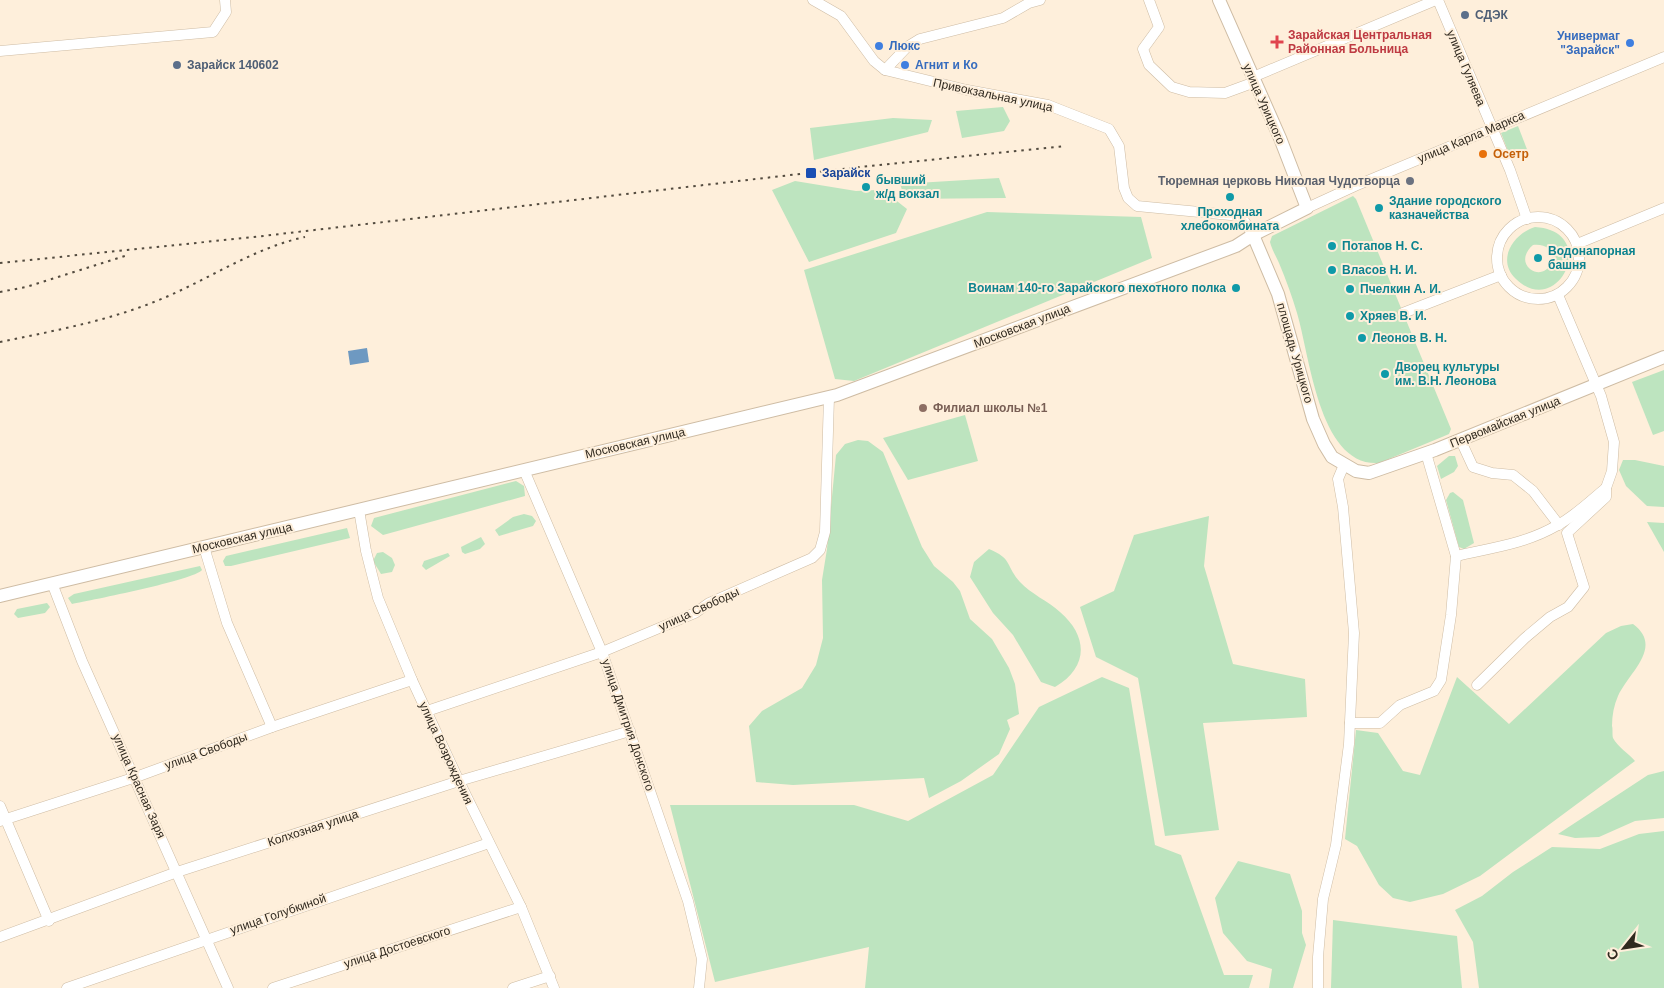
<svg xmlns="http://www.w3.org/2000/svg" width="1664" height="988" font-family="Helvetica,sans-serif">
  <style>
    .green { fill: #bde4bf; fill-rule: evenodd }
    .water { fill: #6e99c1 }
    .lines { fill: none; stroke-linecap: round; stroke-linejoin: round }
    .minor-casing { stroke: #cebca4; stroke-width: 11 }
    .major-casing { stroke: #cebca4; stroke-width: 14 }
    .minor { stroke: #fff; stroke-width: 10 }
    .major { stroke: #fff; stroke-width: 12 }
    .rail { stroke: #534b3f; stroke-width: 2; stroke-dasharray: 2.5 5; stroke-linecap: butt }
    .service-dot { fill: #5c6f8a; stroke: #feefdb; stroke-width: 2 }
    .health-dot { fill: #e0444e; stroke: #feefdb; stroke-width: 2 }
    .shop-dot { fill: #3f7fe0; stroke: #feefdb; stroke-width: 2 }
    .food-dot { fill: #e8710a; stroke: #feefdb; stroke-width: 2 }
    .transit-dot { fill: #1a4fb4; stroke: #feefdb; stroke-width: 2 }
    .worship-dot { fill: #6b7280; stroke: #feefdb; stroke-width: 2 }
    .culture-dot { fill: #0f9aa8; stroke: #feefdb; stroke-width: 2 }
    .education-dot { fill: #8d6e63; stroke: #feefdb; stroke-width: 2 }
    .labels { text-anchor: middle; stroke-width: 4; stroke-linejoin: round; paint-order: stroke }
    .service-label { font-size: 12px; font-weight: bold; fill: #4e5e75; stroke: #feefdb; text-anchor: start }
    .health-label { font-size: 12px; font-weight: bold; fill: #be3a42; stroke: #feefdb; text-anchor: start }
    .shop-label { font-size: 12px; font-weight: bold; fill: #366cbe; stroke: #feefdb; text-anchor: start }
    .street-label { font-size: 12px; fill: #30291f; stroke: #feefdb }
    .food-label { font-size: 12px; font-weight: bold; fill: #c56008; stroke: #feefdb; text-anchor: start }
    .transit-label { font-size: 12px; font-weight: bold; fill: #164399; stroke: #feefdb; text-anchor: start }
    .culture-label { font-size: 12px; font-weight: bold; fill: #0d838f; stroke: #feefdb; text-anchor: start }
    .worship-label { font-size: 12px; font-weight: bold; fill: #5b616d; stroke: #feefdb; text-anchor: end }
    .education-label { font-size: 12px; font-weight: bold; fill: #785e54; stroke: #feefdb; text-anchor: start }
  </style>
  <rect width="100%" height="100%" fill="#feefdb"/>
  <g class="green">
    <polygon points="1003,107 1010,121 1004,131 962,138 956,111"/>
    <polygon points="893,118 932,120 928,132 814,160 810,128"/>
    <polygon points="1518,126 1528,152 1511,159 1501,133"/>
    <polygon points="999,178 1006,198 905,199 900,184"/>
    <polygon points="795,181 856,191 876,190 893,198 907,209 896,233 809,262 772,190"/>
    <path d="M1353 196 1356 199 1451 429 1449 434 1442 437 1379 463C1319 467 1310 356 1297 313 1292 296 1286 280 1279 263 1276 256 1272 250 1270 242L1272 236Z"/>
    <polygon points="987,212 1141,217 1152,258 854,381 835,379 804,270"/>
    <path d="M1535 227C1601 231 1558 320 1516 279 1496 260 1513 234 1535 227ZM1533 245C1566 242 1550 284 1530 269 1521 261 1526 251 1533 245Z"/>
    <polygon points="1664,370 1664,431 1653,435 1632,382"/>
    <polygon points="965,415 978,461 908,480 883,438"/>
    <polygon points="858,440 868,441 883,452 922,547 934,566 953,582 960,591 970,619 992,639 1009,668 1015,684 1019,714 1007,720 1010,729 999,754 961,781 929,798 924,778 793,785 756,782 749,726 762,711 802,688 816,665 823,638 822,580 827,549 836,455 845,444"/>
    <polygon points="1449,456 1455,456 1458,466 1454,472 1441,479 1437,466"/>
    <polygon points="1623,460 1635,460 1664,466 1664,507 1647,506 1626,486 1619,470"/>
    <polygon points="516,481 524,486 525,496 383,535 371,526 374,518"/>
    <polygon points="1453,492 1463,500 1474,543 1464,549 1459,547 1446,500 1450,493"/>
    <polygon points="524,514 532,516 536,521 533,526 499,536 495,530 513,517"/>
    <polygon points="1209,516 1204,566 1233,664 1305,679 1307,717 1203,723 1219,830 1165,836 1138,678 1096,657 1080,607 1114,591 1134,535"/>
    <polygon points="1647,522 1664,523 1664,552"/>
    <polygon points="347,528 350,538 231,566 225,566 223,561 226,556"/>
    <polygon points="481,537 485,544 480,549 465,554 462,552 461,547"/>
    <path d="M989 549C1013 559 1005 565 1020 582 1031 594 1048 601 1060 612 1089 637 1088 668 1055 687L1041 682 1013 635 993 613 970 577 974 562Z"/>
    <polygon points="383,552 392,558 395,565 392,572 381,574 373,561 377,553"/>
    <polygon points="448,553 450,556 426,570 422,566 424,561"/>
    <path d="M200 566 202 570C194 580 92 600 72 604L68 598 74 594Z"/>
    <polygon points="47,603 50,607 45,613 18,618 14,614 17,609"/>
    <path d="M1633 624C1664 647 1629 672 1618 696 1614 705 1612 715 1612 726 1613 729 1612 735 1613 738 1617 746 1629 754 1635 761L1480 876 1443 894 1410 902 1393 898 1379 885 1357 846 1345 839 1356 730 1378 733 1403 771 1420 775 1457 677 1509 724 1606 633 1621 626Z"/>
    <polygon points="1102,677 1129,688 1155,845 1181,855 1224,975 1253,975 1249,988 865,988 869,947 715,982 670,805 854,805 908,821 993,775 1039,707"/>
    <polygon points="1664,771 1664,818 1635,821 1599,837 1575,838 1558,834 1648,775"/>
    <polygon points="1664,831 1664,988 1479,988 1473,942 1455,910 1482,896 1513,872 1552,847 1600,849 1639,834"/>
    <polygon points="1238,861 1290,874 1302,911 1302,933 1306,945 1293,988 1269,988 1272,969 1247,961 1223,933 1215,898"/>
    <polygon points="1333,920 1457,936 1462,988 1331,988"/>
  </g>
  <polygon class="water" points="367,348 369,362 350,365 348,351"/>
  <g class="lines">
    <defs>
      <g id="minor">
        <polyline points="813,0 841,16 874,61 885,70 967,90 1048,105 1109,129 1119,146 1124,188 1128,198 1137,206 1241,216 1253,235"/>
        <polyline points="1149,0 1159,27 1143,49 1149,65 1172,87 1189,92 1225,93 1255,82"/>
        <polyline points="1438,0 1510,170 1527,219"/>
        <polyline points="0,51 213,32 226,12 225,0"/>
        <polyline points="885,70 907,47 920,39 1003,18 1029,3 1040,0"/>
        <polyline points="1253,77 1436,0"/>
        <polyline points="1307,208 1355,186 1664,57"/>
        <circle cx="1538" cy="258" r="41"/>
        <polyline points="1577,244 1664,208"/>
        <polyline points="1403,313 1501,275"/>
        <polyline points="1461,441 1473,467 1492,473 1513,475 1533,491 1559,525"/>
        <polyline points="524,470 602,652 688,901 702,959 699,988"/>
        <polyline points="359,510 366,551 378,598 412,680 459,781 521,907 554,988"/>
        <polyline points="204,547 227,623 272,727"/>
        <path d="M1456 556C1490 548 1525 544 1556 526 1574 517 1590 501 1606 488"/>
        <polyline points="52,583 82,661 228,988"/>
        <polyline points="1477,685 1525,638 1550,617 1568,607 1584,587 1567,533 1606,497 1606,488 1612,471 1614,442 1601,396 1558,295"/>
        <polyline points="427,711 602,652 695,613 709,603 812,558 820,550 825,532 829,397"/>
        <polyline points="1350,723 1380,723 1400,705 1434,691 1441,680 1451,615 1456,556 1426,453"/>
        <polyline points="0,806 49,921"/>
        <polyline points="0,821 136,777 272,727 412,680"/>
        <polyline points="0,937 177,872 459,781 630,731"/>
        <polyline points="67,988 489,843"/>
        <polyline points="273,988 521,907"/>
        <polyline points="513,988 550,976"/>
        <polyline points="1318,988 1318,957 1323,899 1336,845 1349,744 1354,633 1343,507 1338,479 1344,465"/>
      </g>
      <g id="major">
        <polyline points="1253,235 1278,294 1313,419 1324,444 1332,457 1356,471 1369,473 1435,450 1664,357"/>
        <polyline points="0,596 837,395 1236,246 1253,235 1307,208 1280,138 1219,0"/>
      </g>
    </defs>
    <use href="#minor" class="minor-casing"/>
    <use href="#major" class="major-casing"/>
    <use href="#minor" class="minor"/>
    <use href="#major" class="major"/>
    <g class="rail">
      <polyline points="0,263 254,237 860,167 1065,146"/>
      <polyline points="0,292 26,287 128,255"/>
      <path d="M0 342C53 331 108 321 159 300 208 280 253 248 305 237"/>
    </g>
  </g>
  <g class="service-dot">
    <circle cx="1465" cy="15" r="5"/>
    <circle cx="177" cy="65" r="5"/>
  </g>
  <path class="health-dot" d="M1274.5 34.5h5v5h5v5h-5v5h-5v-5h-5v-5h5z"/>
  <g class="shop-dot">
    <circle cx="1630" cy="43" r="5"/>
    <circle cx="879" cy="46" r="5"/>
    <circle cx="905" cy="65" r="5"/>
  </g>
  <circle class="food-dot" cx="1483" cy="154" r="5"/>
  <rect class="transit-dot" x="805" y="167" width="12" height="12" rx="2.5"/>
  <circle class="worship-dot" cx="1410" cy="181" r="5"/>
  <g class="culture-dot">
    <circle cx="866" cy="187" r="5"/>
    <circle cx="1230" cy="197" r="5"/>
    <circle cx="1379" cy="208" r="5"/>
    <circle cx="1332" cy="246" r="5"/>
    <circle cx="1538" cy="258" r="5"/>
    <circle cx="1332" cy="270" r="5"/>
    <circle cx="1236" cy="288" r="5"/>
    <circle cx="1350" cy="289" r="5"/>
    <circle cx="1350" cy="316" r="5"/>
    <circle cx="1362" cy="338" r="5"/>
    <circle cx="1385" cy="374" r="5"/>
  </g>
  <circle class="education-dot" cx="923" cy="408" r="5"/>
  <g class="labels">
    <g class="service-label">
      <text x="1475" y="19">СДЭК</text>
      <text x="187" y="69">Зарайск 140602</text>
    </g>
    <g class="health-label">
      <text x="1288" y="39">Зарайская Центральная<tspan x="1288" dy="14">Районная Больница</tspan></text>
    </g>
    <g class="shop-label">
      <text x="1620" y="40" text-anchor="end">Универмаг<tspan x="1620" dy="14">"Зарайск"</tspan></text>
      <text x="889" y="50">Люкс</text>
      <text x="915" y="69">Агнит и Ко</text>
    </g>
    <g class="street-label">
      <text transform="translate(1466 68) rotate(67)" y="4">улица Гуляева</text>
      <text transform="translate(993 95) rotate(12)" y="4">Привокзальная улица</text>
      <text transform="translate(1264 104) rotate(66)" y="4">улица Урицкого</text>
      <text transform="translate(1471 137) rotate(-23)" y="4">улица Карла Маркса</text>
      <text transform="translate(1022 326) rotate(-21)" y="4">Московская улица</text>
      <text transform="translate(1295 353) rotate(74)" y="4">площадь Урицкого</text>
      <text transform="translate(1505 422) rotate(-22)" y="4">Первомайская улица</text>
      <text transform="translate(635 443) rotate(-13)" y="4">Московская улица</text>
      <text transform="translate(242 538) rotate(-13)" y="4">Московская улица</text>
      <text transform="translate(699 609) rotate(-25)" y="4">улица Свободы</text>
      <text transform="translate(628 725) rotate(71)" y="4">улица Дмитрия Донского</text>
      <text transform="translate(206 751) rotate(-20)" y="4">улица Свободы</text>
      <text transform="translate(446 753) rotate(65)" y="4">улица Возрождения</text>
      <text transform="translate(139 786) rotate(66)" y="4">улица Красная Заря</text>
      <text transform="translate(313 828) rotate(-18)" y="4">Колхозная улица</text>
      <text transform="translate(278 914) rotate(-19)" y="4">улица Голубкиной</text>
      <text transform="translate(397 947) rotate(-18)" y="4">улица Достоевского</text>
    </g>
    <g class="food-label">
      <text x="1493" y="158">Осетр</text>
    </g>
    <g class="transit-label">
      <text x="822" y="177">Зарайск</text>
    </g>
    <g class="culture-label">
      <text x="876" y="184">бывший<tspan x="876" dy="14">ж/д вокзал</tspan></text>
      <text x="1389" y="205">Здание городского<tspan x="1389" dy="14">казначейства</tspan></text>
      <text x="1230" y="216" text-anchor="middle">Проходная<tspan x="1230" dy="14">хлебокомбината</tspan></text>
      <text x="1342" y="250">Потапов Н. С.</text>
      <text x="1548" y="255">Водонапорная<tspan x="1548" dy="14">башня</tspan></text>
      <text x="1342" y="274">Власов Н. И.</text>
      <text x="1226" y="292" text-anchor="end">Воинам 140-го Зарайского пехотного полка</text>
      <text x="1360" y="293">Пчелкин А. И.</text>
      <text x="1360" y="320">Хряев В. И.</text>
      <text x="1372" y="342">Леонов В. Н.</text>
      <text x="1395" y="371">Дворец культуры<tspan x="1395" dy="14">им. В.Н. Леонова</tspan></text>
    </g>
    <g class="worship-label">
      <text x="1400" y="185">Тюремная церковь Николая Чудотворца</text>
    </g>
    <g class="education-label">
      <text x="933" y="412">Филиал школы №1</text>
    </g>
  </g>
  <g transform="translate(1624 948) rotate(240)" stroke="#feefdb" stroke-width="4" paint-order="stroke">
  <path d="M0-4L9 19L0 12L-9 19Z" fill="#30291f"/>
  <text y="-8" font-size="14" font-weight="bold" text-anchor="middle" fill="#30291f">С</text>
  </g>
</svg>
